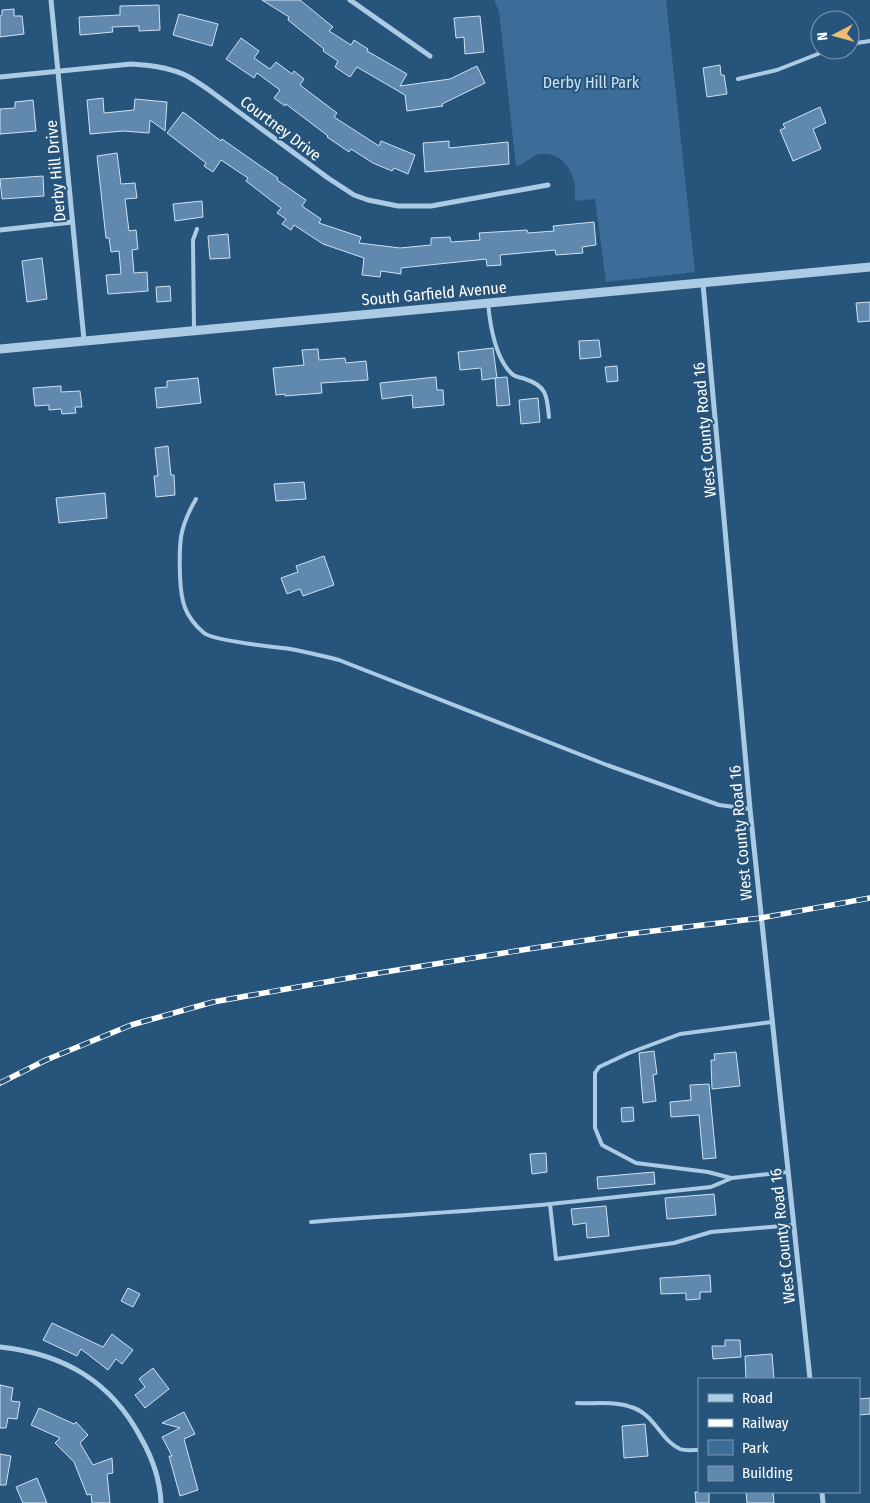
<svg xmlns="http://www.w3.org/2000/svg" width="870" height="1503" font-family="'Fira Sans Condensed',sans-serif">
  <style>
    .green { fill: #3b6d98 }
    .building { fill: #6089ad; stroke: #cee2f3 }
    .lines { fill: none; stroke-linecap: round; stroke-linejoin: round }
    .service { stroke: #abcae4; stroke-width: 4 }
    .minor { stroke: #abcae4; stroke-width: 5 }
    .tertiary { stroke: #abcae4; stroke-width: 9 }
    .rail-casing { stroke: #fff; stroke-width: 5.5 }
    .rail { stroke: #27547b; stroke-width: 4; stroke-dasharray: 11; stroke-linecap: butt }
    .labels { text-anchor: middle; stroke-width: 4; stroke-linejoin: round; paint-order: stroke }
    .park-label { font-size: 16px; fill: #cee2f3; stroke: #27547b }
    .street-label { font-size: 16px; fill: #fff; stroke: #27547b }
  </style>
  <rect width="100%" height="100%" fill="#27547b"/>
  <path class="green" d="M494 0H666L695 272 606 282 595 199 574 201C580 180 565 150 540 154 530 156 526 164 516 166L499 11Z"/>
  <g class="building">
    <polygon points="262,0 300,0 333,27 329,31 351,45 354,40 368,49 367,51 407,74 400,86 450,79 477,66 485,83 442,104 443,106 407,111 405,95 357,67 350,77 335,67 338,61 323,51 324,49 288,20 289,17"/>
    <polygon points="159,5 160,30 139,31 139,26 112,27 113,32 80,35 79,17 120,15 120,6"/>
    <polygon points="14,9 14,16 22,16 24,34 0,37 0,16 2,15 2,10"/>
    <polygon points="179,14 218,24 212,46 173,35"/>
    <polygon points="480,16 484,52 465,54 464,37 456,38 454,18"/>
    <polygon points="241,38 259,51 254,58 270,69 276,62 292,74 294,71 304,79 300,85 337,113 334,117 379,146 381,141 415,155 408,174 394,168 392,171 373,163 351,149 349,152 327,137 328,136 286,104 285,106 274,98 280,90 257,73 254,78 226,59"/>
    <polygon points="720,65 721,75 724,75 727,94 707,97 703,68"/>
    <polygon points="103,98 104,113 134,110 135,99 167,102 165,131 150,120 149,133 123,131 90,134 87,100"/>
    <polygon points="33,100 36,131 0,134 0,109 15,108 15,102"/>
    <polygon points="820,107 826,123 813,129 821,149 793,161 780,130 785,128 783,124"/>
    <polygon points="183,112 221,141 222,139 262,167 278,178 277,180 306,200 302,206 321,219 319,223 361,237 359,243 400,248 431,245 431,238 450,237 451,242 480,240 479,233 527,230 528,233 554,231 553,226 594,222 596,245 582,247 583,253 556,255 555,250 500,255 501,265 487,266 486,259 401,268 401,274 381,271 380,277 362,275 364,258 323,244 294,225 291,230 282,224 286,219 277,213 281,208 246,181 248,178 221,160 213,172 204,166 206,163 167,133"/>
    <polygon points="449,141 449,148 508,142 509,164 425,172 423,143"/>
    <polygon points="117,153 121,184 135,183 137,198 125,199 129,231 136,230 138,249 132,250 134,273 147,272 148,291 108,294 106,275 121,274 119,251 111,252 109,238 106,238 97,156"/>
    <polygon points="43,176 44,196 2,199 0,179"/>
    <polygon points="202,201 203,217 175,221 173,204"/>
    <polygon points="228,234 230,258 210,259 208,236"/>
    <polygon points="42,258 47,299 27,302 22,261"/>
    <polygon points="170,286 171,301 157,302 156,287"/>
    <polygon points="870,302 870,321 858,322 856,303"/>
    <polygon points="599,340 601,357 580,359 579,341"/>
    <polygon points="493,348 497,378 482,380 481,368 460,370 458,352"/>
    <polygon points="318,349 319,360 345,358 346,363 366,361 368,380 321,383 322,393 285,396 285,394 276,395 273,368 304,365 302,350"/>
    <polygon points="617,366 618,381 607,382 605,367"/>
    <polygon points="436,377 437,390 443,390 444,405 413,408 412,395 382,399 380,383"/>
    <polygon points="507,377 510,405 497,406 495,378"/>
    <polygon points="198,378 201,403 157,408 155,388 167,387 167,381"/>
    <polygon points="61,386 61,392 80,391 82,407 75,407 76,413 62,414 61,409 49,410 49,405 35,406 33,388"/>
    <polygon points="538,398 540,422 521,424 519,400"/>
    <polygon points="168,446 171,475 174,475 175,495 156,497 154,476 158,476 155,448"/>
    <polygon points="304,482 306,499 276,501 274,484"/>
    <polygon points="105,493 107,518 59,523 56,498"/>
    <polygon points="324,556 334,585 303,596 300,589 287,594 281,578 298,572 296,566"/>
    <polygon points="654,1051 657,1074 653,1075 656,1101 643,1103 639,1053"/>
    <polygon points="736,1052 740,1086 712,1089 711,1060 715,1060 714,1054"/>
    <polygon points="709,1084 716,1158 703,1159 699,1115 671,1117 670,1102 691,1100 690,1085"/>
    <polygon points="633,1107 634,1121 622,1122 621,1108"/>
    <polygon points="546,1153 547,1172 532,1174 530,1154"/>
    <polygon points="654,1172 655,1184 598,1189 597,1177"/>
    <polygon points="714,1194 716,1215 667,1219 665,1198"/>
    <polygon points="606,1206 609,1236 587,1238 586,1223 573,1225 571,1209"/>
    <polygon points="710,1275 711,1292 700,1292 700,1299 686,1300 686,1293 661,1294 660,1278"/>
    <polygon points="128,1288 140,1294 133,1307 121,1301"/>
    <polygon points="52,1323 103,1347 112,1334 133,1350 122,1364 116,1359 108,1370 81,1349 77,1356 43,1340"/>
    <polygon points="725,1340 740,1340 741,1357 713,1359 712,1346 725,1346"/>
    <polygon points="772,1354 774,1379 746,1379 745,1356"/>
    <polygon points="153,1368 169,1389 145,1408 135,1395 145,1387 139,1379"/>
    <polygon points="0,1385 13,1388 11,1401 20,1402 17,1419 8,1418 6,1428 0,1428"/>
    <polygon points="870,1398 870,1414 859,1415 859,1399"/>
    <polygon points="39,1408 74,1424 76,1422 88,1435 80,1443 93,1465 112,1458 113,1473 107,1474 110,1503 92,1503 91,1494 87,1495 74,1462 55,1443 60,1438 31,1425"/>
    <polygon points="184,1412 195,1434 184,1439 198,1490 180,1496 169,1456 172,1456 162,1437 180,1428 162,1423"/>
    <polygon points="645,1424 648,1456 624,1458 622,1426"/>
    <polygon points="0,1454 11,1456 6,1485 0,1485"/>
    <polygon points="37,1478 47,1503 23,1503 16,1487"/>
    <polygon points="695,1492 709,1492 709,1503 696,1503"/>
    <polygon points="746,1492 773,1492 774,1503 747,1503"/>
  </g>
  <g class="lines">
    <g class="service">
      <polyline points="850,44 870,41"/>
      <polyline points="738,79 777,70 828,50"/>
      <path d="M488 303C490 325 495 357 511 373 514 377 520 377 525 379 547 386 547 396 549 417"/>
      <polyline points="194,330 193,240 197,229"/>
      <path d="M196 499C179 528 179 542 180 576 181 601 184 616 204 633 214 641 274 647 290 649 307 652 323 656 339 660L607 765 719 805 750 809"/>
      <polyline points="788,1172 732,1178 711,1187 550,1204 556,1259 674,1243 711,1232 793,1225"/>
      <polyline points="731,1178 708,1172 636,1163 602,1145 595,1128 595,1073 599,1067 629,1053 680,1034 772,1022"/>
      <path d="M311 1222C390 1215 471 1212 550 1204"/>
      <path d="M577 1403C595 1404 615 1401 631 1407 655 1414 660 1440 680 1449 685 1451 693 1450 699 1450"/>
    </g>
    <g class="minor">
      <polyline points="51,0 84,340"/>
      <polyline points="350,0 430,56"/>
      <path d="M0 77 131 64C150 65 173 68 189 77 196 81 203 86 209 90L328 178 354 195 368 200 398 206H431L548 185"/>
      <polyline points="0,230 72,222"/>
      <polyline points="703,284 750,809 810,1379"/>
      <path d="M0 1347C64 1354 111 1381 141 1438 153 1459 160 1479 161 1503"/>
      <polyline points="822,1492 823,1503"/>
    </g>
    <polyline class="tertiary" points="0,349 870,267"/>
    <defs>
      <polyline id="rail" points="0,1083 46,1060 131,1025 213,1002 360,976 541,947 628,934 761,918 870,898"/>
    </defs>
    <use href="#rail" class="rail-casing"/>
    <use href="#rail" class="rail"/>
  </g>
  <g class="labels">
    <g class="park-label">
      <text x="591" y="88">Derby Hill Park</text>
    </g>
    <g class="street-label">
      <text transform="translate(281 128) rotate(37)" y="6">Courtney Drive</text>
      <text transform="translate(55 171) rotate(-95)" y="6">Derby Hill Drive</text>
      <text transform="translate(434 293) rotate(-5)" y="6">South Garfield Avenue</text>
      <text transform="translate(704 430) rotate(-95)" y="6">West County Road 16</text>
      <text transform="translate(740 833) rotate(-95)" y="6">West County Road 16</text>
      <text transform="translate(782 1236) rotate(-96)" y="6">West County Road 16</text>
    </g>
  </g>
  <rect x="698" y="1378" width="162" height="115" fill="#27547b" stroke="#7d98b0"/>
  <rect x="708" y="1394" width="25" height="8" fill="#abcae4" stroke="#7d98b0"/>
  <text x="742" y="1403" font-size="15" fill="#ffffff">Road</text>
  <rect x="708" y="1419" width="25" height="8" fill="#ffffff" stroke="#7d98b0"/>
  <text x="742" y="1428" font-size="15" fill="#ffffff">Railway</text>
  <rect x="708" y="1440" width="25" height="15" fill="#3b6d98" stroke="#7d98b0"/>
  <text x="742" y="1453" font-size="15" fill="#ffffff">Park</text>
  <rect x="708" y="1466" width="25" height="15" fill="#6089ad" stroke="#7d98b0"/>
  <text x="742" y="1478" font-size="15" fill="#ffffff">Building</text>
  <g transform="translate(835 35) rotate(264)"><circle r="24" fill="#27547b" stroke="#7d98b0"/>
  <path d="M0-4L9 19L0 12L-9 19Z" fill="#ecbd72"/>
  <text y="-8" font-size="14" font-weight="bold" text-anchor="middle" fill="#ffffff">N</text>
  </g>
</svg>
